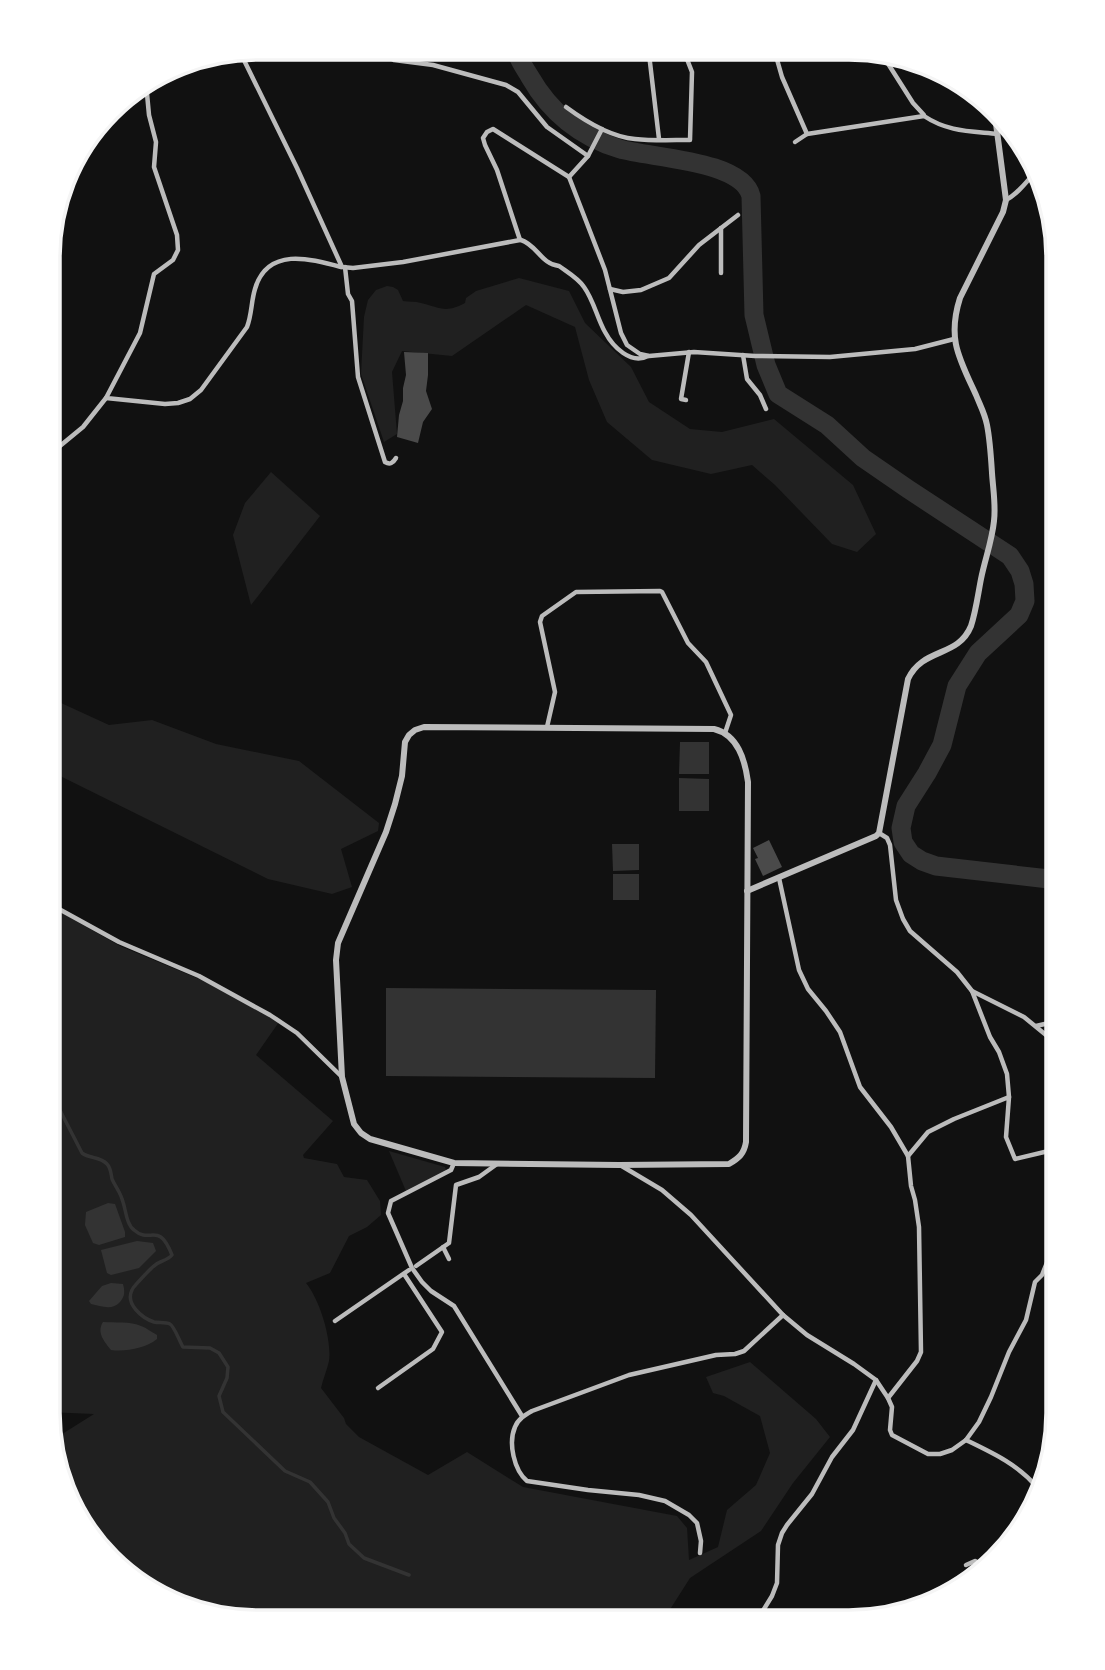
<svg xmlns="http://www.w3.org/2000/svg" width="1105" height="1670" font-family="Helvetica,sans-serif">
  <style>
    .green { fill: #202020 }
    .water { fill: #333 }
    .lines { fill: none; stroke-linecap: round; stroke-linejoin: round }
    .stream { stroke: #333; stroke-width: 3.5 }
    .river { stroke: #333; stroke-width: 19 }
    .building { fill: #4a4a4a }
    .minor { stroke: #bcbcbc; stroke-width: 4.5 }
    .tertiary { stroke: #bcbcbc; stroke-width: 6 }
    .rim { fill: none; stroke: #f5f5f5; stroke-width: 3.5 }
  </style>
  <rect width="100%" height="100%" fill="#111"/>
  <g class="green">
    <path d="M519 278 569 291 585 323 631 367 649 402 690 429 722 432 774 419 853 485 876 534 857 552 832 544 775 485 752 465 711 474 652 460 607 422 589 380 575 327 526 305 452 356 402 351 392 372 397 434 384 442 361 374 364 317 368 300 376 290 387 286 393 287 398 290 403 301C409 302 415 301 421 303 439 307 445 314 465 303L466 298 476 291Z"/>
    <polygon points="271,472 320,516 251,605 233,535 245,503"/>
    <polygon points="48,697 109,725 152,720 216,744 299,761 379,823 378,831 341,849 352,887 332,894 268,879 48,770"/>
    <path d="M48 905 120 946 204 981 279 1022 256 1055 333 1121 303 1155 304 1158 337 1164 344 1177 367 1180 380 1201 381 1215 367 1227 349 1236 330 1273 306 1283C320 1300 332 1340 329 1361 327 1370 323 1379 321 1388L344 1418 346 1424 359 1437 428 1475 467 1452 523 1487 677 1516 687 1528 689 1560 718 1547 727 1510 756 1485 770 1453 760 1416 724 1396 713 1393 706 1377 750 1362 816 1419 830 1437 793 1483 761 1531 690 1578 662 1622 230 1621 130 1580 63 1494 56 1456 59 1436 94 1414 47 1412V1332L52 1330 47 1316Z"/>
    <polygon points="389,1151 445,1167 446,1170 406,1191"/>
  </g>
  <g class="water">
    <polygon points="680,742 709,742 709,774 679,774"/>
    <polygon points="679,778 709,779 709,811 679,811"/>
    <polygon points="612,844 639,844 639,870 613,871"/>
    <rect x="613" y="874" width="26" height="26"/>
    <polygon points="386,988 656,990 655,1078 386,1076"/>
    <polygon points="108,1203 115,1204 125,1232 125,1237 99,1245 93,1243 85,1225 86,1212"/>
    <polygon points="137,1241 153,1243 156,1251 139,1268 111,1275 107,1273 101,1250"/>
    <path d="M111 1283 123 1284C125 1292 125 1296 120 1302 112 1311 101 1306 91 1304L89 1301 102 1286Z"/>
    <path d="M103 1322C114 1323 131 1321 141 1326 147 1328 151 1332 157 1335V1339C146 1348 126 1352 111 1350 105 1342 96 1333 103 1322Z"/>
  </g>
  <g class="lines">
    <path class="stream" d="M48 1087 82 1153C90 1159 100 1156 107 1164 111 1168 111 1174 112 1179 115 1186 120 1192 122 1199 126 1209 126 1224 134 1230 151 1245 158 1220 172 1255 167 1261 159 1261 154 1266 151 1268 132 1288 132 1290 125 1304 142 1318 154 1322 158 1323 166 1322 170 1324 174 1326 180 1342 183 1347L210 1348 219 1353 228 1367 227 1378 219 1396 223 1412 285 1471 310 1482 328 1502 334 1518 345 1533 349 1544 364 1558 409 1575"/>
    <path class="river" d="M515 48C518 59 524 67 530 77 550 112 581 137 620 149 651 158 742 160 751 196L754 315 766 365 778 394 827 425 863 458 908 489 1010 556 1020 571 1024 584 1025 601 1019 615 978 653 957 686 942 745 927 773 906 806 901 828 903 842 911 854 922 861 936 866 1049 879 1057 887"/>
  </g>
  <g class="building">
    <polygon points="404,352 428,353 428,375 426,391 432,409 423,422 418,443 397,437 399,415 403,401 403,388 406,375"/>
    <polygon points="769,840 782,867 763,876 755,859 758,858 753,848"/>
  </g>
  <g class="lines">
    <g class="minor">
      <polyline points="372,48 394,60 433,65 506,85 518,92 547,127 588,156"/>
      <polyline points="651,48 649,54 659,139"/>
      <path d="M774 49 782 77 807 134 924 116C948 132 970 131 998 134"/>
      <polyline points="239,50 297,168 342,267 353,268 403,262 520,240 497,170 485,145 483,138 487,132 493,129 569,177 605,270 621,333 627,345 640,354 649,356 694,352 755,356 830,357 915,349 954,339"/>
      <polyline points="880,51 913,103 924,115"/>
      <path d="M146 83 149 115 156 142 154 167 177 235 178 250 173 260 154 274 140 333 106 398 165 404 178 403 190 399 201 390 247 327C252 314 251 302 255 289 267 247 310 258 341 267"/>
      <path d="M566 107C585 121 611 137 635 139 653 141 672 140 690 140L692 72 683 49"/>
      <polyline points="795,142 807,134"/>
      <polyline points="569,177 588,156 602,129"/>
      <path d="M1006 200C1019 193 1027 181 1037 170"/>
      <polyline points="721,228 721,273"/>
      <path d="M521 240C537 245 541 264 559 266 567 272 578 278 584 287 594 301 597 318 605 332 613 347 631 365 648 356"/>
      <path d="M345 267 348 294 352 301 358 377 385 462C390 465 393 463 396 458"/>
      <polyline points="610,289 623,292 641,290 669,278 699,245 738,215"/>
      <polyline points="743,355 747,379 760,395 766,409"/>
      <polyline points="686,400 681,399 689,352"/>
      <polyline points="49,455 83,427 106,398"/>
      <polyline points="547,727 555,692 540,622 542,616 576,592 660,591 662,592 688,643 706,662 731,715 725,733"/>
      <polyline points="879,833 887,838 890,845 896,900 903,919 910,931 957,972 972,991 1024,1017 1057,1044"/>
      <polyline points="779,878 799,970 808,989 826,1011 840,1032 860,1087 891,1127 908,1156"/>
      <polyline points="48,903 119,942 199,976 270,1015 297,1033 342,1077"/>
      <polyline points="972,991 990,1037 999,1052 1007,1074 1009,1097"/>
      <polyline points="1036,1026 1049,1023 1057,1024"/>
      <polyline points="454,1163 451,1170 391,1201 388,1213 412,1268 422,1282 431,1291 454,1306 522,1416"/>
      <polyline points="620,1165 662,1190 691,1215 783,1315 807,1335 854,1364 876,1380 888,1398 892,1407 890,1430 892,1435 928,1454 940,1454 952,1450 966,1440 979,1422 991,1397 1009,1352 1026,1320 1035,1282 1042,1275 1057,1238"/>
      <polyline points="443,1247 449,1259"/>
      <polyline points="416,1266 449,1243 456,1185 479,1177 497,1164"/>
      <polyline points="335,1321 409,1270"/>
      <polyline points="378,1388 433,1349 442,1332 404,1274"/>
      <polyline points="888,1398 917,1361 921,1352 919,1227 915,1200 911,1186 908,1156 928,1132 954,1119 1009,1097 1006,1137 1015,1159 1057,1149"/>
      <path d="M966 1440C993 1453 1017 1464 1037 1487"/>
      <path d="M700 1553 701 1541 697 1523 689 1515 665 1501 639 1495 588 1490 527 1481C514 1470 508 1443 515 1427 518 1419 525 1415 532 1411L629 1375 716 1355 735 1354 744 1351 783 1315"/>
      <polyline points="966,1565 975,1561 988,1569"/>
      <polyline points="756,1622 772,1596 777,1583 778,1545 782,1533 787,1525 812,1494 832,1457 853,1430 876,1380"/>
    </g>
    <g class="tertiary">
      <path d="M424 727 714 729C738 735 745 760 748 782L746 1142C744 1154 739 1158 729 1164L619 1165 454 1163 370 1139 361 1133 354 1124 342 1077 336 960 338 943 386 832 395 804 402 776 405 742 409 735 415 730Z"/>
      <path d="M747 891 876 836 879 833 908 679C923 647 958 658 971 626 976 611 978 594 981 579 985 559 992 541 994 521 996 505 993 489 992 473 991 457 990 440 987 425 985 414 980 405 976 395 959 358 947 339 960 298L1003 212 1006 200 995 116"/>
    </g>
  </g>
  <path d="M0 0H1105V1670H0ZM257 60H849A197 197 0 0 1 1046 257V1413A197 197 0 0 1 849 1610H257A197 197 0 0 1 60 1413V257A197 197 0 0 1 257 60Z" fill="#fff" fill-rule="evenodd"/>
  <path class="rim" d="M257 60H849A197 197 0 0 1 1046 257V1413A197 197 0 0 1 849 1610H257A197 197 0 0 1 60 1413V257A197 197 0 0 1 257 60Z"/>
</svg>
